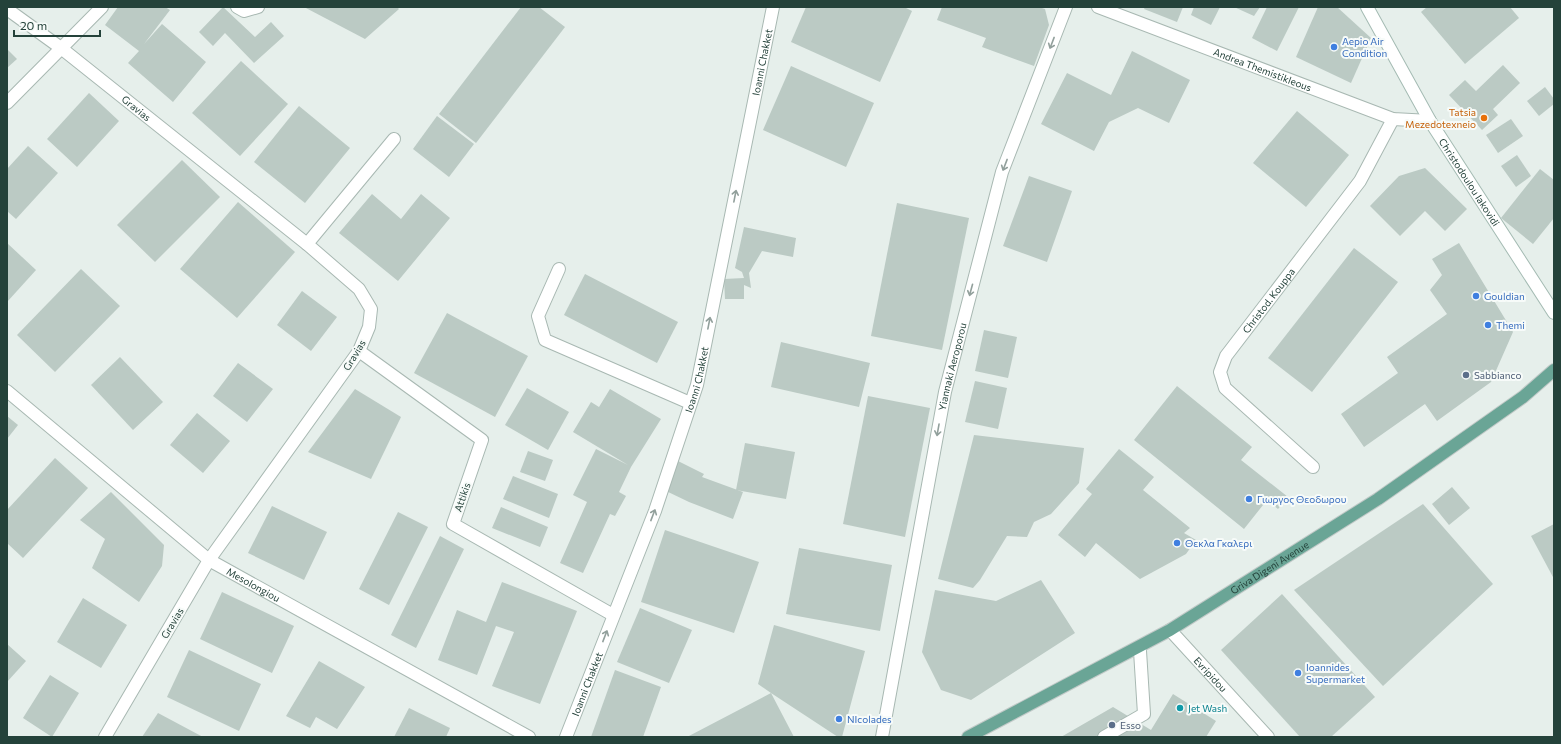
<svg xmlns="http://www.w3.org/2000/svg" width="1561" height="744" font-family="Commissioner,sans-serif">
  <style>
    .building { fill: #bbcac4 }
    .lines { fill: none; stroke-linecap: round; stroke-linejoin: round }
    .lane-casing { stroke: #a8b8b2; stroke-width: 14 }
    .street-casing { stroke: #a8b8b2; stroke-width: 14 }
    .secondary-casing { stroke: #a4bbb3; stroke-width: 14 }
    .primary-casing { stroke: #c2cac8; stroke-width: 14 }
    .lane { stroke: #fff; stroke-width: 12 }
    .street { stroke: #fff; stroke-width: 12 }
    .secondary { stroke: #fff; stroke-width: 12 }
    .primary { stroke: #6aa596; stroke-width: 12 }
    .oneway { stroke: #92a09c }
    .shop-dot { fill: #3f7fe0; stroke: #f7fbf9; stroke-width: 1.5 }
    .food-dot { fill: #e8710a; stroke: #f7fbf9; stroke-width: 1.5 }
    .service-dot { fill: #5c6f8a; stroke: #f7fbf9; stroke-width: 1.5 }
    .culture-dot { fill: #0f9aa8; stroke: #f7fbf9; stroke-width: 1.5 }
    .labels { text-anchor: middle; stroke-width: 4; stroke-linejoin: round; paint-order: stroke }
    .shop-label { font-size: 10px; fill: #366cbe; stroke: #f7fbf9; text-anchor: start }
    .street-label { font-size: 10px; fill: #24423a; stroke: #f7fbf9 }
    .food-label { font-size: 10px; fill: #c56008; stroke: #f7fbf9; text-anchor: end }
    .service-label { font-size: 10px; fill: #4e5e75; stroke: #f7fbf9; text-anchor: start }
    .culture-label { font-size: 10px; fill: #0d838f; stroke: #f7fbf9; text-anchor: start }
  </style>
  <rect width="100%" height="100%" fill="#e6efeb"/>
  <g class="building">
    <polygon points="118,7 165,7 170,10 144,44 162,24 206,62 173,102 128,63 139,51 105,25"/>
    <polygon points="223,7 255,37 271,22 284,36 254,63 225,33 213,46 199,32"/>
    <polygon points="304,7 397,7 399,9 365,39"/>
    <polygon points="521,7 539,7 565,27 476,143 439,114"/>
    <polygon points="806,7 904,7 912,11 880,82 791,42"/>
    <polygon points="942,7 1039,7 1045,9 1049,25 1034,66 982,47 986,38 937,20"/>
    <polygon points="1145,7 1183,7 1177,22 1144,9"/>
    <polygon points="1194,7 1220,7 1211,25 1191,15"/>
    <polygon points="1234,7 1260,7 1254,16"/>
    <polygon points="1267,7 1299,7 1277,51 1252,38"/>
    <polygon points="1318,7 1337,7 1371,38 1351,83 1296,57"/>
    <polygon points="1427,7 1510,7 1519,18 1465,64 1421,12"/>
    <polygon points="7,49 17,59 7,68"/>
    <polygon points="1132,51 1190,80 1169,123 1138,108 1109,122 1094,151 1041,124 1067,73 1111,95"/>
    <polygon points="241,61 288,104 240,156 192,113"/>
    <polygon points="1503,65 1520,83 1493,109 1498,115 1482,130 1449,95 1465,80 1476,91"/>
    <polygon points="791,66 874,103 846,167 763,130"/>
    <polygon points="1545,87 1554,99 1554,104 1539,116 1527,101"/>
    <polygon points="89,93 119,121 77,167 47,139"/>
    <polygon points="299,106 350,148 305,203 254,162"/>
    <polygon points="1297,111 1349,155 1306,207 1253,163"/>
    <polygon points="437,116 474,144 449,177 413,149"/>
    <polygon points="1511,119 1523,136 1498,153 1486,135"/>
    <polygon points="28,146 58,173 16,219 7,211 7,169"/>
    <polygon points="1517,155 1531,176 1516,187 1501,166"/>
    <polygon points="182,160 220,197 155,262 117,225"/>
    <polygon points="1425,168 1467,209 1445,231 1425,211 1400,236 1370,206 1399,176"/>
    <polygon points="1540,169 1554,180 1554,218 1533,244 1501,218"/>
    <polygon points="1029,176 1072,191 1047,262 1003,246"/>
    <polygon points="372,194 401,219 421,194 450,218 398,281 339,233"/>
    <polygon points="238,202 295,252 237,318 180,269"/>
    <polygon points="897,203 969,218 942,350 871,336"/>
    <polygon points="744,227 796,238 793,257 762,251 749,273 751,288 744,285 744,299 725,299 724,279 744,278 742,272 735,268"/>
    <polygon points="7,243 36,270 7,302"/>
    <polygon points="1459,243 1513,332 1491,382 1437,421 1425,404 1364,447 1341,414 1398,373 1387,357 1447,314 1430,290 1442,275 1432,259"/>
    <polygon points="1354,248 1398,282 1312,392 1268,358"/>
    <polygon points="81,269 120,306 55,372 17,335"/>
    <polygon points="585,274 678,322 657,363 564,315"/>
    <polygon points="302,291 337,317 311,351 277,325"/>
    <polygon points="447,313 528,356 495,417 414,373"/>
    <polygon points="984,330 1017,337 1008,378 975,371"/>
    <polygon points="781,342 870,363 859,407 771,387"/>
    <polygon points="120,357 163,402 133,430 91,385"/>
    <polygon points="238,363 273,389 247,422 213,396"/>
    <polygon points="975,381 1007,388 998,429 965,422"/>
    <polygon points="1177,386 1252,447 1241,460 1288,497 1278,509 1267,500 1244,529 1134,440"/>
    <polygon points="527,388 569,412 548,450 505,425"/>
    <polygon points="355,389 401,417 371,479 308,452"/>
    <polygon points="610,389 661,419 631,467 619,492 626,496 615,516 610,514 583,573 560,563 587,502 573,495 596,449 628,465 573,432 591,402 599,407"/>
    <polygon points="868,396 930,408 905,537 843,524"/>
    <polygon points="197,413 230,441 203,473 170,445"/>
    <polygon points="7,416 18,425 7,439"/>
    <polygon points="974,435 1084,448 1079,483 1051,514 1034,522 1027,537 1007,536 980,580 973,588 938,579"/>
    <polygon points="745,443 795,452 786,499 736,490"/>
    <polygon points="1119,449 1154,477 1143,490 1190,528 1184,533 1196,540 1186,554 1140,579 1096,543 1085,557 1058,535 1092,494 1086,489"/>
    <polygon points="528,451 553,460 545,481 520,472"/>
    <polygon points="55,458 88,488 23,558 7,543 7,510"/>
    <polygon points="678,461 704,474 702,477 743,492 733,519 689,502 664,490"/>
    <polygon points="513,476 558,494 549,518 503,499"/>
    <polygon points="1452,487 1470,508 1449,525 1432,504"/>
    <polygon points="111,492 164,545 162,566 139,602 92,568 105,539 80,520"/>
    <polygon points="1423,504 1493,584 1383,686 1294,590"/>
    <polygon points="272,506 327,532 304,580 248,553"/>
    <polygon points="501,507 548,527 540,547 492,528"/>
    <polygon points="398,512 428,527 389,605 359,589"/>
    <polygon points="1554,524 1554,579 1531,536"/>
    <polygon points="665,530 759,562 734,633 641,602"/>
    <polygon points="440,536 464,549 416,648 391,635"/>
    <polygon points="799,548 892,565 880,631 786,614"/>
    <polygon points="1041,580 1075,633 971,700 941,690 922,652 935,590 996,601"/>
    <polygon points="502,582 577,611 540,704 492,686 514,632 496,626 477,675 438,660 457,610 486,622"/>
    <polygon points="222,592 294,626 272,673 200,639"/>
    <polygon points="1282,594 1375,697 1331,737 1300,737 1221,650"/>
    <polygon points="83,598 127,625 101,668 57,642"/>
    <polygon points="640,608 692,630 669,683 617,662"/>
    <polygon points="774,625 865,651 842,737 838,737 771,693 794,737 687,737 771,693 758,684"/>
    <polygon points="7,644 26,661 7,682"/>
    <polygon points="189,650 261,684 239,731 167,697"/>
    <polygon points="319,661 365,687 337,729 316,717 310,728 286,716"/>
    <polygon points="615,670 661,687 643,737 591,737"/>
    <polygon points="50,675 79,693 52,737 23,718"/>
    <polygon points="1173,694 1216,721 1206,737 1061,737 1113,707 1151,730"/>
    <polygon points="409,708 450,728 446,737 394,737"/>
    <polygon points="158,713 203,737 142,737"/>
  </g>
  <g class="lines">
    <defs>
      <g id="lane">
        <polyline points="237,7 244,11 258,7"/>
        <polyline points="559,269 538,316 545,340 690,403"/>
        <polyline points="1104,737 1144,714 1140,651"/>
      </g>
      <g id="street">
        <path id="s1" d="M1098 7 1393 119 1430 121"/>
        <path id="s2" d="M7 9 61 48 307 244 359 289 371 309 369 327 359 351 209 560 105 737"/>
        <polyline points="7,103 102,7"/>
        <polyline points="307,244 394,139"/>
        <polyline points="359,351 482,440 453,524 613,615"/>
        <path id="s3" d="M7 391 209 560 529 737"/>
        <path id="s4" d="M1313 467 1225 388 1220 372 1226 356 1360 181 1393 119"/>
        <path id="s5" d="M1170 630 1268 737"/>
        <path id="s6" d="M566 737 655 511 697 385 773 7"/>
        <path id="s7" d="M882 737 945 392 1002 172 1066 7"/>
      </g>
      <g id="secondary">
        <path id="s8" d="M1367 7 1430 121 1554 313"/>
      </g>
      <g id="primary">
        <path id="s9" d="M968 737 1170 630 1378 499 1523 397 1554 370"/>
      </g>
    </defs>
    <use href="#lane" class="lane-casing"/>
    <use href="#street" class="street-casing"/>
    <use href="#secondary" class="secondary-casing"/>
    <use href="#primary" class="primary-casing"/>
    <use href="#lane" class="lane"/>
    <use href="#street" class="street"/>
    <use href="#secondary" class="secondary"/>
    <use href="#primary" class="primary"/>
  </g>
  <defs><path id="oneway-shaft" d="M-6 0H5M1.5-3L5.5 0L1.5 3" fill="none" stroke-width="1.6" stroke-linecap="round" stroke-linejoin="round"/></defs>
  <g class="oneway">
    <use href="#oneway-shaft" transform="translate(1052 43) rotate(111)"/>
    <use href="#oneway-shaft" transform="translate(1005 165) rotate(111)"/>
    <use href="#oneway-shaft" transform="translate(735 196) rotate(-79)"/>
    <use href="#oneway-shaft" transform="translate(971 290) rotate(105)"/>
    <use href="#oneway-shaft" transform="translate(709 323) rotate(-79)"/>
    <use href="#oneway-shaft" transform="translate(938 430) rotate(100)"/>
    <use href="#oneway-shaft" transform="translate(653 515) rotate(-69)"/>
    <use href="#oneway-shaft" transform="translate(605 636) rotate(-69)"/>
  </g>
  <g class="shop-dot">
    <circle cx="1334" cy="47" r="4"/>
    <circle cx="1476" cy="296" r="4"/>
    <circle cx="1488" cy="325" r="4"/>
    <circle cx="1249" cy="499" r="4"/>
    <circle cx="1177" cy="543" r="4"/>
    <circle cx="1298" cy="673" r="4"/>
    <circle cx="839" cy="719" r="4"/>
  </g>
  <circle class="food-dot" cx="1484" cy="118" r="4"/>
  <g class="service-dot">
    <circle cx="1466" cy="375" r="4"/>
    <circle cx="1112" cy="725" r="4"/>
  </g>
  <circle class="culture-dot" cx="1180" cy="708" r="4"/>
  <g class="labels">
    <g class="shop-label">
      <text x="1342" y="45">Aepio Air<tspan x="1342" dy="12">Condition</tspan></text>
      <text x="1484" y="300">Gouldian</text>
      <text x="1496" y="329">Themi</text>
      <text x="1257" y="503">Γιωργος Θεοδωρου</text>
      <text x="1185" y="547">Θεκλα Γκαλερι</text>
      <text x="1306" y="671">Ioannides<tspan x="1306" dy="12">Supermarket</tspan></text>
      <text x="847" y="723">NIcolades</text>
    </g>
    <g class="street-label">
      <text dy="4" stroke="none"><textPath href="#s6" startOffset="705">Ioanni Chakket</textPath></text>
      <text dy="4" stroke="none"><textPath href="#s1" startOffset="176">Andrea Themistikleous</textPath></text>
      <text dy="4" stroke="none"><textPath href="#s2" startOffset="163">Gravias</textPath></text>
      <text dy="4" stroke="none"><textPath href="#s8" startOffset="203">Christodoulou Iakovidi</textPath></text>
      <text dy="4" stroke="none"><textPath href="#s4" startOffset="222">Christod. Kouppa</textPath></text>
      <text transform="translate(354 355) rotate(-59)" y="4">Gravias</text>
      <text dy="4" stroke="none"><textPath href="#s7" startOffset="377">Yiannaki Aeroporou</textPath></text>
      <text dy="4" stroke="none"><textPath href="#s6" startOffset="381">Ioanni Chakket</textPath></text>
      <text transform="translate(462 497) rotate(-71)" y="4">Attikis</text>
      <text dy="4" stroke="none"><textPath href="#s9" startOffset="346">Griva Digeni Avenue</textPath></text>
      <text dy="4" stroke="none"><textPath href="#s3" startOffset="314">Mesolongiou</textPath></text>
      <text transform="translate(172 623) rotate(-59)" y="4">Gravias</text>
      <text dy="4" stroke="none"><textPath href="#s5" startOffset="60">Evripidou</textPath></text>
      <text dy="4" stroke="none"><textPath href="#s6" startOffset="57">Ioanni Chakket</textPath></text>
    </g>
    <g class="food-label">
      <text x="1476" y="116">Tatsia<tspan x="1476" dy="12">Mezedotexneio</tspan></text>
    </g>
    <g class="service-label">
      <text x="1474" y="379">Sabbianco</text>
      <text x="1120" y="729">Esso</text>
    </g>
    <g class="culture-label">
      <text x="1188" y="712">Jet Wash</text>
    </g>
  </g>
  <rect width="1561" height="744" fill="none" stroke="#24423a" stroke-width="16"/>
  <path d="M14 30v6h86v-6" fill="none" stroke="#24423a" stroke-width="2"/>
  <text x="20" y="30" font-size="12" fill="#24423a" stroke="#f7fbf9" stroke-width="3" paint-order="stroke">20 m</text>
</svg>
